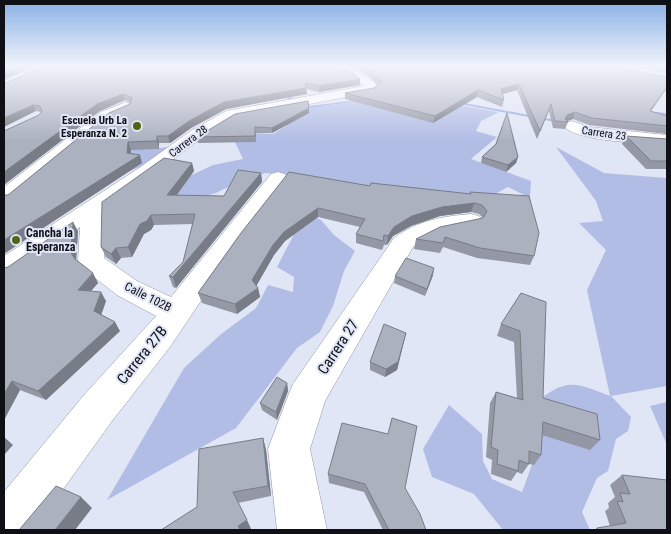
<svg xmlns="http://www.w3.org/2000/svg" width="671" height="534" font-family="'Roboto Condensed',sans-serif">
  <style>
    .green { fill: #b2bde6 }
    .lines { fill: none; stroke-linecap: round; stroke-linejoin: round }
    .stream { fill: #99a8e3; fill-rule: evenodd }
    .street-casing { stroke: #9296a5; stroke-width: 1 }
    .street { fill: #fff; fill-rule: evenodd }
    .wall { fill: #9498a5 }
    .shaded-wall { fill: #787c86 }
    .building { fill: #acb1c0; stroke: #787c86 }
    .poi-dot { fill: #516511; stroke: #e1e6f6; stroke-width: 2 }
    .labels { text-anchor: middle; stroke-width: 4; stroke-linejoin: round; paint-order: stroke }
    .far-poi-label { font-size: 11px; font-weight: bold; fill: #0e1015; stroke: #e1e6f6; text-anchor: end }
    .far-street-label { font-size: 11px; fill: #0e1015; stroke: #e1e6f6 }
    .poi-label { font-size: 12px; font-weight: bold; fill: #0e1015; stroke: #e1e6f6; text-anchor: start }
    .street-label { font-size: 12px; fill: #0e1015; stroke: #e1e6f6 }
    .near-street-label { font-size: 15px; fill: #0e1015; stroke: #e1e6f6 }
  </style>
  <rect width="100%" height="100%" fill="#e1e6f6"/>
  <g class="green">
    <path d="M400 97C434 99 465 107 499 112L481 121 476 131 497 137 471 159 531 181 530 198 508 187 482 201 266 173 249 177 216 193 171 206 179 181 213 165 243 159 233 138 252 133 273 134 286 126 305 108Z"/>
    <path d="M158 141 151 149 168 147C158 161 143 166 127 172L105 154Z"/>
    <path d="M556 147 604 173 667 178V386L611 396 631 417 628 431 616 439 608 471 597 478 582 512 590 530H503L474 494 432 477 423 449 449 405 482 434 483 461 492 479 522 492 537 451 533 405C565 378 573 381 610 396L587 290 606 250 579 223 603 221 596 201Z"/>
    <polygon points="305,213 321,220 334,235 355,251 344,271 333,306 320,332 297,348 236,428 107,500 184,368 220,335 256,308 268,285 293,292 294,277 277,267"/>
    <polygon points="667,402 667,445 650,406"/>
  </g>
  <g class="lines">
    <g class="stream">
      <polygon points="280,93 282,93 309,106 366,99 368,100 308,108 280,95"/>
      <polygon points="454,101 561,121 563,122 561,123 453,103"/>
      <polygon points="646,111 667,113 667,115 647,113 646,113"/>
    </g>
    <defs>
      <g id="street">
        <path d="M319 66C342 66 364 69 379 88L373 92 235 118 203 137 104 211V258L137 281 171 297 271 174 278 172 285 174 288 178 241 241 170 347 112 421 34 530H4V492L84 395 156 316 117 295 81 267 78 261 80 227 14 275 4 278V256L139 168 192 130 226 111 364 86 354 77Z"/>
        <polygon points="126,102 133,106 131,109 111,118 12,202 4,203 4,187 101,112"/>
        <path d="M572 121 589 127 667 135V145C647 143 575 142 564 126L566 123Z"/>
        <path d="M471 214 479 216 483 221 479 226C453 233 436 229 413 247L325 401 310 449 327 530H277L268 449 288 396 293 384 394 238C417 221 443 216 471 214Z"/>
      </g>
    </defs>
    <use href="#street" class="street-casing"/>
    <use href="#street" class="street"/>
  </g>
  <g class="wall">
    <polygon points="337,66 620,66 631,71 667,77 667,88 651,111 667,116 667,134 589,125 573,119 567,121 568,122 565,129 553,128 549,111 537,139 517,90 502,94 504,100 502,107 477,97 433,123 345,99 345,93 374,88 378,85 367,75 353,68"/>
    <polygon points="633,66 667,66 667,73"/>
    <polygon points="360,79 360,85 319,92 306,89 307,94 226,109 191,128 170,143 159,143 159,149 131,150 130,154 142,163 8,195 130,104 130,103 125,100 100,111 39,115 41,112 36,111 4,84"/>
    <polygon points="309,108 309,113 272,133 256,133 256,142 198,143 197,137"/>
    <polygon points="626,136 667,139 667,169 646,169 622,144"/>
    <polygon points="496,144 518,157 516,163 506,172 481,163 482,157"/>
    <polygon points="192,163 194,171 177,195 224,196 261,173 262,182 176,288 173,287 169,276 183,262 193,224 154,225 151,230 144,234 132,257 121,258 116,264 106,257 101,247"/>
    <polygon points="370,186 470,194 470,192 534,256 530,265 477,258 443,247 440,253 414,249 416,239 483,218 479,214 471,212 440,216 411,226 393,236 387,245 384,245 382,250 356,243 356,234 360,227 318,217 285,241 274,255 256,286 258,288 260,297 237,314 202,303 198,293 241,233"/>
    <polygon points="78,231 76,260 98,283 91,291 106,301 101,315 120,331 46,400 20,390 4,420 4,268 8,267"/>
    <polygon points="433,275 425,296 394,283 395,276"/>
    <polygon points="521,293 543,398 600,440 590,450 542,435 541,455 534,465 529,464 522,474 517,472 511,481 491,474 492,460 486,457 490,403 496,392 517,398 514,342 497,336 501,324"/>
    <polygon points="406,333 397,370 385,377 370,370 370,362"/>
    <polygon points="287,383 288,391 277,420 262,410 260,403"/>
    <polygon points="263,438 266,450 271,496 238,503 251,529 197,507"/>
    <polygon points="328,474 405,488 426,530 383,530 364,492 329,483"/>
    <polygon points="622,475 667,530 594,530 597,528 610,526 605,511 609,508 608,503 615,497 610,485"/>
  </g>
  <g class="shaded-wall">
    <polygon points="20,66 35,66 4,80 4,73"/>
    <polygon points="360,79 360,85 319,92 319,86"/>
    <polygon points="519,84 517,90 499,95 501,89"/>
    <polygon points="667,87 667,88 646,118 650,111"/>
    <polygon points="306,88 307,94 226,109 191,128 170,143 168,136 189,121 224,102"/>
    <polygon points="478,90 477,97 433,123 435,116"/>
    <polygon points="123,94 125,100 100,111 4,185 4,172 97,104"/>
    <polygon points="33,105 36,111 4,127 4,118"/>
    <polygon points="309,108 309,113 272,133 272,128"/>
    <polygon points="575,112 573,119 564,122 567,115"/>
    <polygon points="157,136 159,143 159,149 157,141"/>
    <polygon points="128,142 131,150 130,161 140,155 142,163 4,254 4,240 127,153"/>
    <polygon points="518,157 516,163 506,172 508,165"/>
    <polygon points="192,163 194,171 170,204 167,195"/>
    <polygon points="261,173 262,182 176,288 173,277"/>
    <polygon points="474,203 471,212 440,216 411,226 393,236 387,245 388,236 394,227 412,216 442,207"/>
    <polygon points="318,208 318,217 285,241 274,255 254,290 252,280 273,245 284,232"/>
    <polygon points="151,215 154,225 151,230 144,234 132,257 128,247 140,224"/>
    <polygon points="73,222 78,231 76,262 71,253"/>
    <polygon points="116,248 121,258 116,264 111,254"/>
    <polygon points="434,268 433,275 425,296 427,289"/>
    <polygon points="93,273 98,283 83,300 78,290"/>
    <polygon points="258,288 260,297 237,314 235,304"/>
    <polygon points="101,292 106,301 99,321 94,311"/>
    <polygon points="115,322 120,331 46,400 38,391"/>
    <polygon points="406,333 397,370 385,377 386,369"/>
    <polygon points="12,381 20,390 4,420 4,394"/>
    <polygon points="287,383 288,391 277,420 276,412"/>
    <polygon points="4,437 13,445 4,455"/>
    <polygon points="263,438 266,450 271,496 268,486"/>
    <polygon points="81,497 92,508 75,530 55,530"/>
    <polygon points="247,520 251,529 250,530 240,530 238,526"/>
  </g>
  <g class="building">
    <polygon points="4,66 20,66 4,73"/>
    <polygon points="44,66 331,66 353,73 360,79 319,86 306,83 306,88 224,102 189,121 168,136 157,136 157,141 128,142 127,153 140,155 4,240 4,195 8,195 109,113 130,104 132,98 123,94 97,104 4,172 4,131 39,115 42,111 40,106 33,105 4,118 4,84"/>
    <polygon points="361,66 620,66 631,71 667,77 667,87 650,111 667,116 667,126 592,118 575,112 567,115 565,119 568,122 555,121 551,104 540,131 519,84 501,89 504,100 478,90 435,116 345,93 374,88 380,83 381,81 368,69"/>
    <polygon points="308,101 309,108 272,128 255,127 255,136 197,137 235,114"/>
    <polygon points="507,113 518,157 508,165 482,157 496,144"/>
    <polygon points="626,136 667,139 667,161 651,161"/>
    <polygon points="164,158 192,163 167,195 224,196 238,170 261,173 173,277 169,276 183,262 195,214 151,215 147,221 140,224 128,247 116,248 111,254 101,247 102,202"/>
    <polygon points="289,172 370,186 371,183 471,194 470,192 529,196 539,233 534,256 480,248 445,237 443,243 416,239 440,227 483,218 487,211 482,205 474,203 442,207 412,216 394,227 388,236 384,235 383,241 356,234 365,219 318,208 284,232 273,245 252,280 258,288 235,304 198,293 241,233"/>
    <polygon points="73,222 71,253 75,259 93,273 78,290 101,292 94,311 115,322 38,391 12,381 4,394 4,268 8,267"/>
    <polygon points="406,258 434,268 427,289 395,276"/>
    <polygon points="521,293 546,302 543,398 597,414 600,440 543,422 541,455 529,451 529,464 519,460 518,471 497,464 498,450 491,447 496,392 523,400 520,331 501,324"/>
    <polygon points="384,324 406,333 398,362 386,369 370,362"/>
    <polygon points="277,377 287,383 276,412 260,403"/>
    <polygon points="392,418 417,426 405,488 420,514 426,530 389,530 365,484 328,474 342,423 388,434"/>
    <polygon points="263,438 268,486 233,492 247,520 238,526 240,530 161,530 197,507 199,449"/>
    <polygon points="622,475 667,480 667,530 598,530 597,528 626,523 617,501 623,502 620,493 630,494"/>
    <polygon points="56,486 81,497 55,530 19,530"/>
  </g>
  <linearGradient id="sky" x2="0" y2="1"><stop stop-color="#88afe6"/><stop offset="0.47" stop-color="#f2f4fb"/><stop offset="1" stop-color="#f2f4fb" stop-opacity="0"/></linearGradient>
  <rect width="671" height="141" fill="url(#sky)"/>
  <g class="poi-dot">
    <circle cx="137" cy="126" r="5"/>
    <circle cx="16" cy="240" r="5"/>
  </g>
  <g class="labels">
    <g class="far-poi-label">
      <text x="127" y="124">Escuela Urb La<tspan x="127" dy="13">Esperanza N. 2</tspan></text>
    </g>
    <g class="far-street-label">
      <text transform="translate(604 133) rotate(8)" y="4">Carrera 23</text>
      <text transform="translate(188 141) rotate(-37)" y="4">Carrera 28</text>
    </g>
    <g class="poi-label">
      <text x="26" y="237">Cancha la<tspan x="26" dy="14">Esperanza</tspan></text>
    </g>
    <g class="street-label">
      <text transform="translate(148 297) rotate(27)" y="4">Calle 102B</text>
    </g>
    <g class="near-street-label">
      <text transform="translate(338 347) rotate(-57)" y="5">Carrera 27</text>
      <text transform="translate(142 355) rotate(-51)" y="5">Carrera 27B</text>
    </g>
  </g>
  <rect width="671" height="534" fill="none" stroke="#0e1015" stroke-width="10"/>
</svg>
